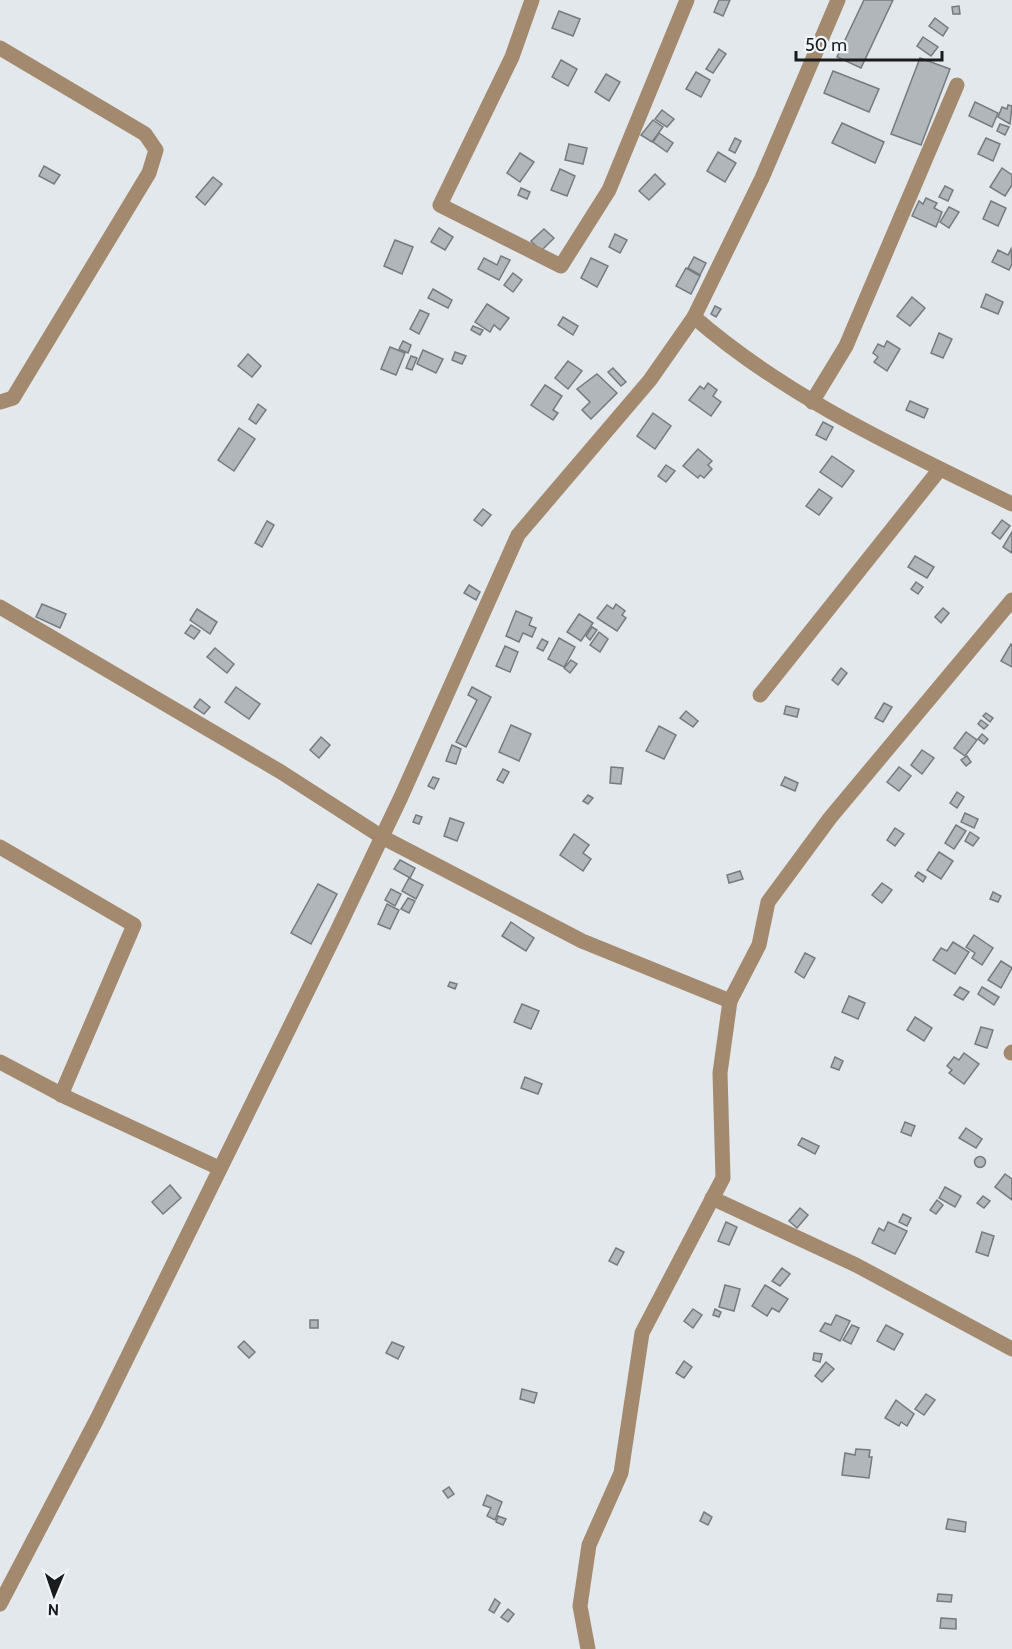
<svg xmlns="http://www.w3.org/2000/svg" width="1012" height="1649" font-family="Cabin,sans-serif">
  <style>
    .building { fill: #b0b6ba; stroke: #767b7f; stroke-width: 1.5 }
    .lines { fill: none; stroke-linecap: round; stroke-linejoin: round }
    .minor { stroke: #a3896d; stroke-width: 15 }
  </style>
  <rect width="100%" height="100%" fill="#e2e8ec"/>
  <g class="building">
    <polygon points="719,0 730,0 723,16 714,12"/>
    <polygon points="864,0 893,0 861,68 837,57"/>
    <polygon points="959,6 960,14 953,14 952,7"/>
    <polygon points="559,11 580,19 573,36 552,28"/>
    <polygon points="935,18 948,28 943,36 929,26"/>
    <polygon points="923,37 938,47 931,56 917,46"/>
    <polygon points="719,49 726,54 713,73 706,69"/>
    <polygon points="920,58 950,69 921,145 891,134"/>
    <polygon points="561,60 577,69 568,86 552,77"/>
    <polygon points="833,71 879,89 869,112 824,93"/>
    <polygon points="696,72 710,80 701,97 686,89"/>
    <polygon points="606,74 620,82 609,101 595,92"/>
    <polygon points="975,102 998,113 992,127 969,116"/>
    <polygon points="1008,105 1012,106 1010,124 998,117 1002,107 1007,109"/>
    <polygon points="662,110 674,119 667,127 655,119"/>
    <polygon points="653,120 663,127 652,142 641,135"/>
    <polygon points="842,123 884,142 875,163 832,143"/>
    <polygon points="1000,124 1009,127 1005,135 997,131"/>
    <polygon points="659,133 673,143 667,152 653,142"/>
    <polygon points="735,138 741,141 735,153 729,150"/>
    <polygon points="986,138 1000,144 993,161 978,154"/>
    <polygon points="569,144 587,148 583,164 565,160"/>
    <polygon points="718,152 736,163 725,182 707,171"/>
    <polygon points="520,153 534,162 520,182 507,173"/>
    <polygon points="44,166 60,175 54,184 39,176"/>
    <polygon points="1002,168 1012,175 1012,185 1005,196 990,187"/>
    <polygon points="560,169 575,176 567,196 551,190"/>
    <polygon points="655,174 665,184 649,200 639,191"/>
    <polygon points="213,177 222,184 205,205 196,197"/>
    <polygon points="945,186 953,190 948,201 939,197"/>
    <polygon points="521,188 530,192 527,199 518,195"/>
    <polygon points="926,198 937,203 934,208 942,212 936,227 912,216 919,201 923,204"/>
    <polygon points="991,201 1006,208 998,226 983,219"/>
    <polygon points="949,207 959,212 949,228 940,222"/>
    <polygon points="439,228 453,237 445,250 431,242"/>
    <polygon points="544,229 554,238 541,251 531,241"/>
    <polygon points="615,234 627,240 620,253 609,247"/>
    <polygon points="395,240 413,247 402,274 384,266"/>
    <polygon points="1011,249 1012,264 1009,270 992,262 998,250 1008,255"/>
    <polygon points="501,256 510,260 499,280 478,269 484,258 497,265"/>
    <polygon points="694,257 706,263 700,275 688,268"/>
    <polygon points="591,258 608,266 597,287 581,278"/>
    <polygon points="686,268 700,276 691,294 676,286"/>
    <polygon points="513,273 522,280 513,292 504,285"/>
    <polygon points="433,289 452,300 448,308 428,298"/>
    <polygon points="986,294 1003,302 998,314 981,307"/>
    <polygon points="912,297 925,308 910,326 897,316"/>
    <polygon points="487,304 509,318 500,330 494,325 490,332 475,322"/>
    <polygon points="715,306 721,309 716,317 711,314"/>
    <polygon points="420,310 429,314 419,334 410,329"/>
    <polygon points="563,317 578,326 573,335 558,325"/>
    <polygon points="473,326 483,330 480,335 471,330"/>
    <polygon points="939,333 952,339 943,358 931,353"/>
    <polygon points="403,341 411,345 408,353 399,349"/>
    <polygon points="887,341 900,349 887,371 874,362 878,357 873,353 878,344 884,347"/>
    <polygon points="390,347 405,353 396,375 381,369"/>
    <polygon points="423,350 443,359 436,373 417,364"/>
    <polygon points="455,352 466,356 462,364 452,360"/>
    <polygon points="248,354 261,366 252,377 238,366"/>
    <polygon points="411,356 417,358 412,370 406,368"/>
    <polygon points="568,361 582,371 568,389 555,378"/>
    <polygon points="613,368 626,382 621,386 608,372"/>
    <polygon points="597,374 617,393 591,419 582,410 590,402 577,389"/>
    <polygon points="708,383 717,390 713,396 721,402 711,416 689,400 700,386 704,389"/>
    <polygon points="545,385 562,396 553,410 558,413 553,420 531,405"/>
    <polygon points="910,401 928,409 924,418 906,410"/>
    <polygon points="258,404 266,410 256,424 249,419"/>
    <polygon points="653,413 671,426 655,449 637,436"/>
    <polygon points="823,422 833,427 826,440 816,435"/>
    <polygon points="239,428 255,439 234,471 218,460"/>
    <polygon points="698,449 712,461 708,465 712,469 704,478 700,475 698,478 683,466"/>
    <polygon points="832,456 854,471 842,487 820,472"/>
    <polygon points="666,465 675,471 666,482 658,476"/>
    <polygon points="819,489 832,498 819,515 806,506"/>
    <polygon points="483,509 491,515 482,526 474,520"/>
    <polygon points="1002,520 1010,526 1000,539 992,533"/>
    <polygon points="267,521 274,525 262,547 255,543"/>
    <polygon points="1012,532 1012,553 1003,547"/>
    <polygon points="915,556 934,567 927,578 908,567"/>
    <polygon points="916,582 923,587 918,594 911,589"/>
    <polygon points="469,585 480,592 476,600 464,593"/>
    <polygon points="42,604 66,614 60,628 36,617"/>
    <polygon points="616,604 625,611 622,615 626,618 617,631 597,618 607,605 613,609"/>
    <polygon points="943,608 949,613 941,623 935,617"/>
    <polygon points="197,609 217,622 210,634 190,620"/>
    <polygon points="516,611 532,618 529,625 536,628 532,637 523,633 519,642 506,636"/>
    <polygon points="579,614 593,623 581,641 567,632"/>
    <polygon points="191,625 200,631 194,639 185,633"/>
    <polygon points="592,627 597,630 590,640 586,636"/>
    <polygon points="599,632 608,639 600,652 590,645"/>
    <polygon points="559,638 575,647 564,667 548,659"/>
    <polygon points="542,639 548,642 543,651 537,648"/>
    <polygon points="1011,644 1012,645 1012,667 1001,661"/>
    <polygon points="505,646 518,652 510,672 496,666"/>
    <polygon points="215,648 234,664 227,673 207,657"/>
    <polygon points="571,660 577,664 570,673 564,668"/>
    <polygon points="841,668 847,673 838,685 832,680"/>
    <polygon points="236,687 260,704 249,719 225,702"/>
    <polygon points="472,687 491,697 466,747 456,742 477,700 468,695"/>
    <polygon points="200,699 210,707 204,714 194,707"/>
    <polygon points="884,703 892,707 883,722 875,718"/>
    <polygon points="786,706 799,709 797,717 784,714"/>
    <polygon points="686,711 698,721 693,727 680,718"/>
    <polygon points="986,713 993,718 990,722 983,716"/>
    <polygon points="981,720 988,725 984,729 978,724"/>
    <polygon points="511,725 531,734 519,761 499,752"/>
    <polygon points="659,726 676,735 664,759 646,751"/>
    <polygon points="966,732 977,740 965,756 954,748"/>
    <polygon points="982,734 988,739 984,744 978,739"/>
    <polygon points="321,737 330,745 319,758 310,750"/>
    <polygon points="452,745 461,749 456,764 446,761"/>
    <polygon points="922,750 934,758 922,774 911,765"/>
    <polygon points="967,756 971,762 966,766 961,760"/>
    <polygon points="611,767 623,768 621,784 610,783"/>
    <polygon points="899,767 911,776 899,791 887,782"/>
    <polygon points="503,769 509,772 503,783 497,780"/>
    <polygon points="433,777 439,779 434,789 428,786"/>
    <polygon points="785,777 798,783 795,791 781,785"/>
    <polygon points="957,792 964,797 957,808 950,803"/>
    <polygon points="588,795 593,798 588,804 583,801"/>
    <polygon points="965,813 978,819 974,828 961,822"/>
    <polygon points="416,815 422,817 419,824 413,822"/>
    <polygon points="450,818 464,823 457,841 444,836"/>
    <polygon points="956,825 966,831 954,849 945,843"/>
    <polygon points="895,828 904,834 895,846 887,840"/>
    <polygon points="970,832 979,838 973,846 965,841"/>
    <polygon points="574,834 589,845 583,853 591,859 583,871 560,855"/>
    <polygon points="939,852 953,861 941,879 927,870"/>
    <polygon points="400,860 415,868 410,878 394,869"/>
    <polygon points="740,871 743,879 729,883 727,875"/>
    <polygon points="918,872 926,877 923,882 915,876"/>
    <polygon points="409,878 423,885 416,899 402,891"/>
    <polygon points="882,883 892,890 882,903 872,895"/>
    <polygon points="318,884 337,894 311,944 291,933"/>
    <polygon points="391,889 401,894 395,906 385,900"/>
    <polygon points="993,892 1001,896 998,902 990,899"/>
    <polygon points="408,898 415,901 409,913 401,909"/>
    <polygon points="387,904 399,910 390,929 378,924"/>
    <polygon points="511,922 534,938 526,951 502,936"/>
    <polygon points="974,935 993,948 982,965 972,958 975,953 966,947"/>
    <polygon points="953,942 969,952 955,974 933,960 941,948 947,951"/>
    <polygon points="805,953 815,958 804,978 795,972"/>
    <polygon points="1001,961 1012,968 1001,988 988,980"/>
    <polygon points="450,982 457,984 455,989 448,986"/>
    <polygon points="960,987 969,992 963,1000 954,995"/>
    <polygon points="982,987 999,997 994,1005 978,994"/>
    <polygon points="849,996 865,1003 858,1019 842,1012"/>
    <polygon points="522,1004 539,1011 531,1029 514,1022"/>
    <polygon points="915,1017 932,1028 924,1041 907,1030"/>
    <polygon points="981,1027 993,1030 987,1048 975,1044"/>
    <polygon points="964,1053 979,1064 964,1084 949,1073 952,1070 947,1066 954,1057 959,1060"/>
    <polygon points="835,1057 843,1061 839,1070 831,1067"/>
    <polygon points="525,1077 542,1084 538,1094 521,1088"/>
    <polygon points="905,1122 915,1126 911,1136 901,1132"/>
    <polygon points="966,1128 982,1139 976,1148 959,1138"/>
    <polygon points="802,1138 819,1146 815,1154 798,1145"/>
    <circle cx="980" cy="1162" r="5.5"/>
    <polygon points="1005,1174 1012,1179 1012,1200 995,1187"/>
    <polygon points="170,1185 181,1198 163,1214 152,1202"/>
    <polygon points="945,1187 961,1196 955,1207 939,1198"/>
    <polygon points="983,1196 990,1201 984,1208 977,1203"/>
    <polygon points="937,1200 943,1205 936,1214 930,1210"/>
    <polygon points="800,1208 808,1215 797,1228 789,1221"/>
    <polygon points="903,1214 911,1218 907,1226 899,1222"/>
    <polygon points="726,1222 737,1227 729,1245 718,1241"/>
    <polygon points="888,1222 907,1231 895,1254 872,1243 879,1228 884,1231"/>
    <polygon points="982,1232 994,1236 988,1256 976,1252"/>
    <polygon points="616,1248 624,1252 617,1265 609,1261"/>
    <polygon points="782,1268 790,1274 780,1286 772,1281"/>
    <polygon points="725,1285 740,1289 734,1311 719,1307"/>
    <polygon points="765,1285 788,1299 779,1312 772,1308 767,1316 752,1306"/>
    <polygon points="693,1309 702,1315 693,1328 684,1321"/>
    <polygon points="715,1309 721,1312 719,1317 713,1315"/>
    <polygon points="836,1315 850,1321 840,1341 820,1331 825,1323 831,1325"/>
    <rect x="310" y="1320" width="8" height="8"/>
    <polygon points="852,1325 859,1328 851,1344 843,1340"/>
    <polygon points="886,1325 903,1334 894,1350 877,1341"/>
    <polygon points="244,1341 255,1352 249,1358 238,1347"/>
    <polygon points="392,1342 404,1347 398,1359 386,1353"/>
    <polygon points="814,1353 822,1354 820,1362 813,1360"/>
    <polygon points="684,1361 692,1367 684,1378 676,1373"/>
    <polygon points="826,1362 834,1369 822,1382 815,1376"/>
    <polygon points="522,1389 537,1393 534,1403 520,1399"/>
    <polygon points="926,1394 935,1400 924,1415 915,1409"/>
    <polygon points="896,1400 914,1414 907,1426 901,1422 899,1426 885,1418"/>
    <polygon points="856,1449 870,1450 869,1457 872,1457 869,1478 842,1475 845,1453 855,1455"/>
    <polygon points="449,1487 454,1494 448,1498 443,1491"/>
    <polygon points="487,1495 502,1502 495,1520 487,1516 491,1508 483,1505"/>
    <polygon points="704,1512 712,1517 708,1525 700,1521"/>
    <polygon points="498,1516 506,1519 503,1525 496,1522"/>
    <polygon points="948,1519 966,1522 965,1532 946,1529"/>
    <polygon points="938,1594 952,1595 951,1602 937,1601"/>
    <polygon points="495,1599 500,1603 494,1613 489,1610"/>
    <polygon points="508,1609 514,1614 508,1622 501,1617"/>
    <polygon points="941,1618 956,1619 956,1629 940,1628"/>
  </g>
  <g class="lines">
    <g class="minor">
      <polyline points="532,0 512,57 440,205 561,266 609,190 687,0"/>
      <polyline points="0,48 145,134 156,150 149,173 13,398 0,402"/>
      <path d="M694 317C787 398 902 450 1012 504"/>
      <polyline points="812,402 846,346 957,85"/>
      <polyline points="0,607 281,772 382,837 582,941 730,1001 720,1073 723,1178 642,1333 621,1473 589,1545 580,1606 588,1649"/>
      <polyline points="760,695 940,469"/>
      <polyline points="0,847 134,925 61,1095"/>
      <polyline points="730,1001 759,945 768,902 830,818 1012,600"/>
      <polyline points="1011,1053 1012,1052"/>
      <polyline points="0,1062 68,1098 219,1168"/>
      <polyline points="712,1198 856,1265 1012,1349"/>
      <polyline points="0,1604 97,1419 338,929 401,797 518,535 650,380 694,317 762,178 838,0"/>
    </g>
  </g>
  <g transform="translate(54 1595) rotate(182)" stroke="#eff5f9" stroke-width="4.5" paint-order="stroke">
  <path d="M0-4.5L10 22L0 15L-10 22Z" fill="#191b1c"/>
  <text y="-9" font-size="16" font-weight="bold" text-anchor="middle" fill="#191b1c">N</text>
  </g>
  <path d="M796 51v9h146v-9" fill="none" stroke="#191b1c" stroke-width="3"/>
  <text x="805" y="51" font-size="18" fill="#191b1c" stroke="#eff5f9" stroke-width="4.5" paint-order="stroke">50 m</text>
</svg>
